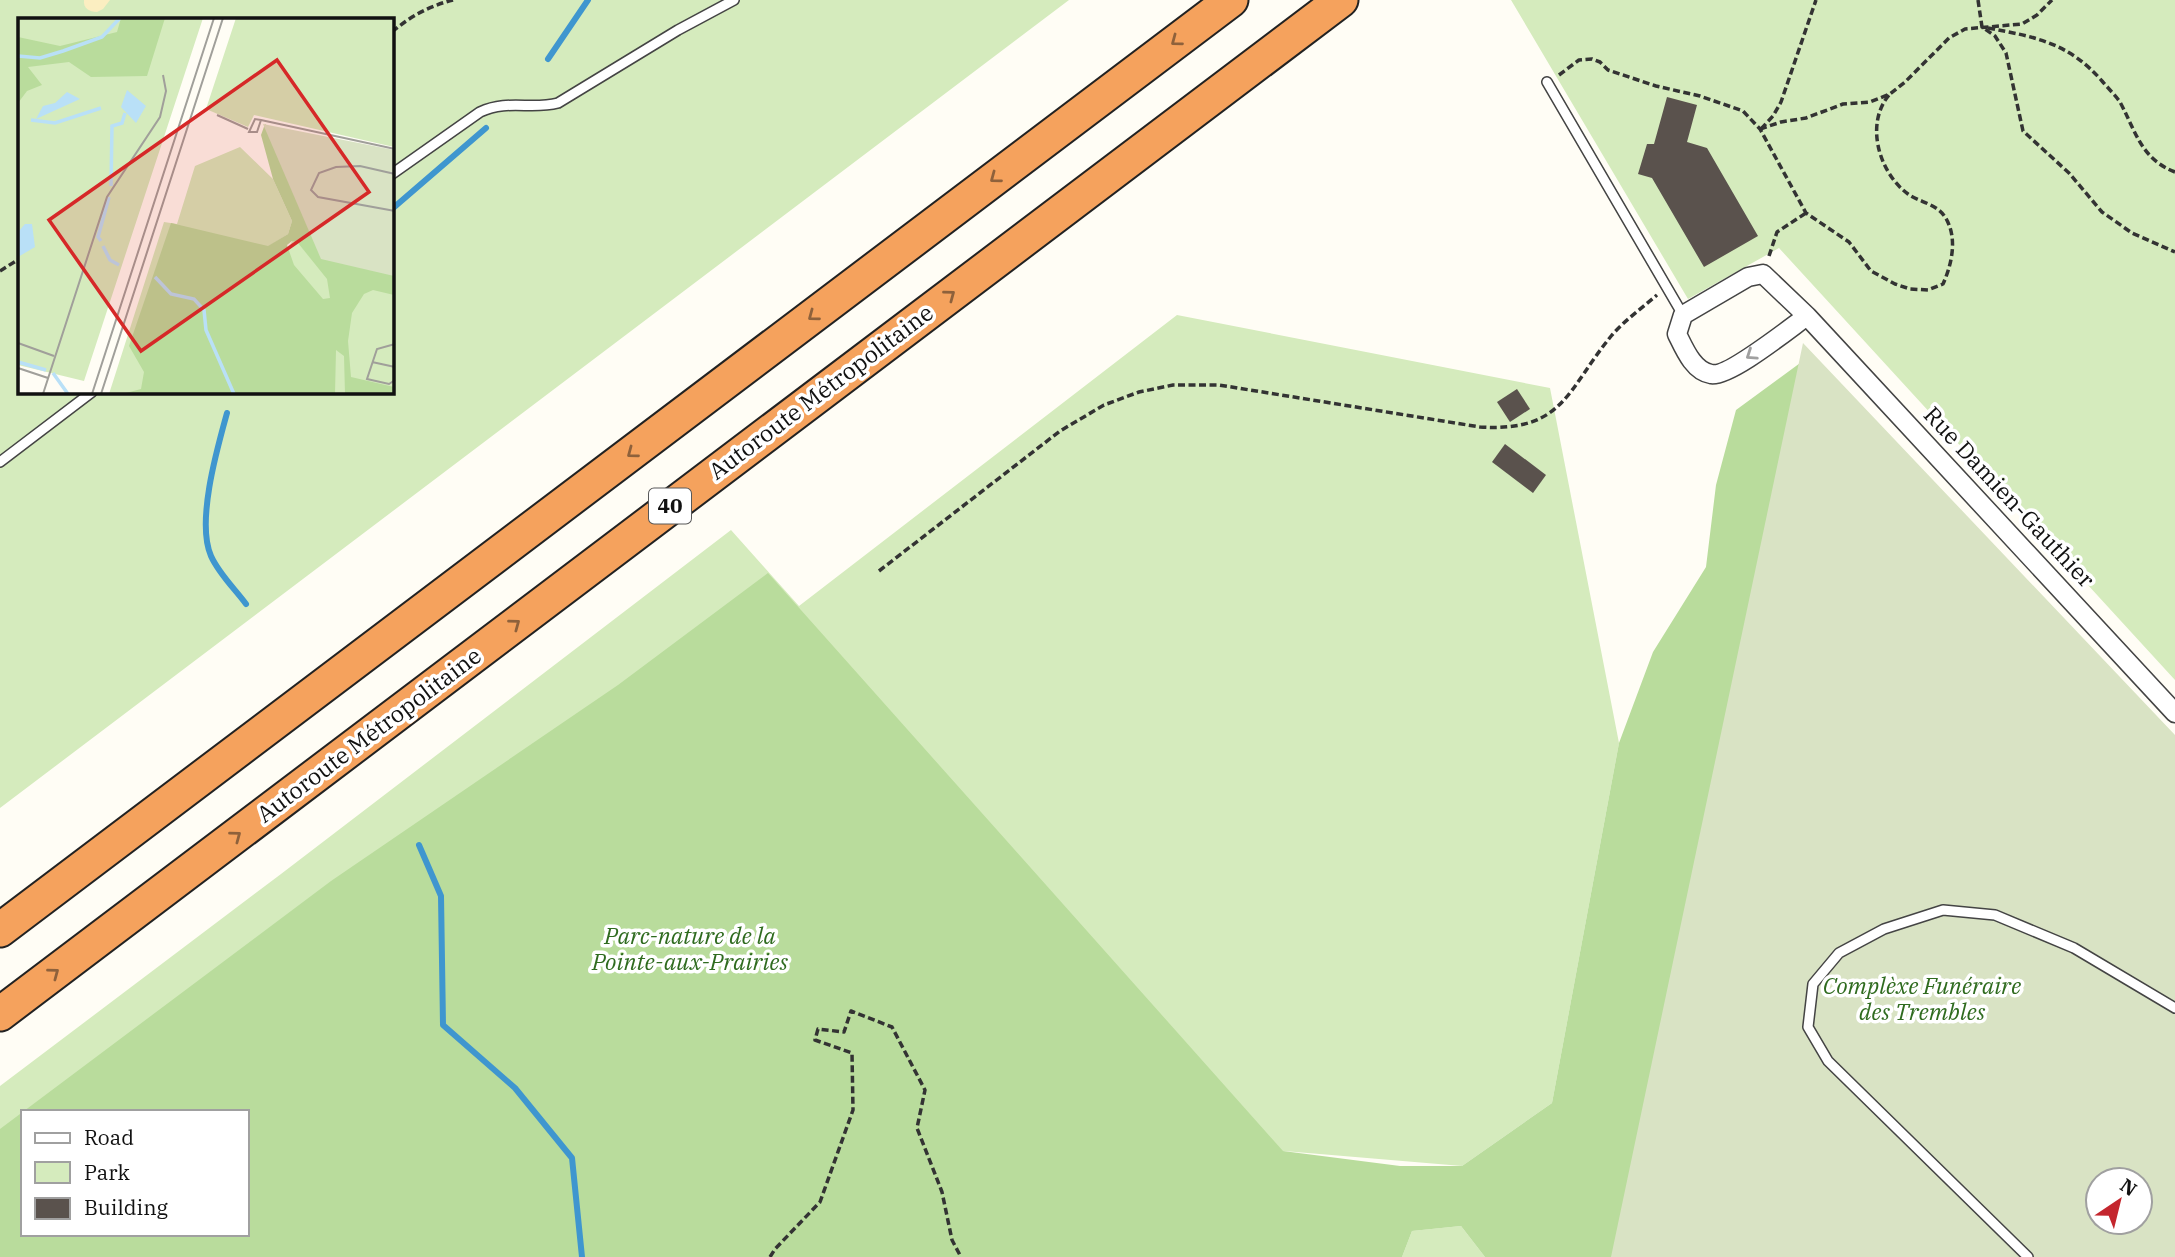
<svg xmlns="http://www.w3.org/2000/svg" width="2175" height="1257" font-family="'IBM Plex Serif',serif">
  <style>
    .green { fill: #d5ebbd; fill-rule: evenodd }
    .forest { fill: #b9dc9c; fill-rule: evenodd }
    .sand { fill: #fbeec1 }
    .cemetery { fill: #d9e3c4; fill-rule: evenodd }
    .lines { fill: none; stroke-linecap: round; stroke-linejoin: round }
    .stream { stroke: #3f96cf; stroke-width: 6 }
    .building { fill: #5a524d }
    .service-casing { stroke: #444; stroke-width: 12 }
    .minor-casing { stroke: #444; stroke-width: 21 }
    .motorway-casing { stroke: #222; stroke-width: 37 }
    .path { stroke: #333; stroke-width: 3.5; stroke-dasharray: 7 3.5; stroke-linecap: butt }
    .service { stroke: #fff; stroke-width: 9 }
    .minor { stroke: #fff; stroke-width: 18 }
    .motorway { stroke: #f5a25d; stroke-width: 33 }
    .oneway { stroke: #8e613b }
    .oneway2 { stroke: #a0a0a0 }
    .labels { text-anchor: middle; stroke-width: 7; stroke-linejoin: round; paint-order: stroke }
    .shield { fill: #fff; stroke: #585858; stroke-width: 2 }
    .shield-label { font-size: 21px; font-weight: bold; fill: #111 }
    .street-label { font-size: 23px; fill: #111; stroke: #fff }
    .park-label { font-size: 23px; font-style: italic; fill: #2f6b1f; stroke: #fff }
    .inset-river { fill: none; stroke: #b9e0f7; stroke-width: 3.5 }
    .inset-road { fill: none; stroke: #a09f9a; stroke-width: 2 }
    .view { fill: #d62828; fill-opacity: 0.15; stroke: #d62828; stroke-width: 3.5 }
    .inset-edge { fill: none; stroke: #111; stroke-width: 3.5 }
  </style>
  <rect width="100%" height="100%" fill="#fffdf5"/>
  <g class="green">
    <path d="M0 0H1069L0 808ZM19 19H392V392H19Z"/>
    <polygon points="1511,0 2175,0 2175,680 1779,248 1688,299"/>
    <path d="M1177 315 1550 388 1619 743 1552 1103 1462 1166 1284 1151 0 1257V1086L281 874 731 530 799 606ZM23 1112H247V1234H23Z"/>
    <polygon points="1461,1226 1485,1257 1402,1257 1412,1231"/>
  </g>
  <path class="forest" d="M1811 355 1776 1257H1485L1461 1226 1412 1231 1402 1257H0V1129L331 881 618 685 768 573 1283 1151 1400 1166H1462L1552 1103 1619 743 1653 652 1706 567 1716 485 1736 410ZM23 1112H247V1234H23Z"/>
  <path class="sand" d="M110 0 103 9 97 12C89 12 83 8 84 0Z"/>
  <path class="cemetery" d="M1803 343 2175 735V1257H1611ZM2098 1180H2140V1222H2098Z"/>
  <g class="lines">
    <g class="stream">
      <polyline points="548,59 588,0"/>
      <polyline points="392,209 486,128"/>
      <path d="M227 413C217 449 196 522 211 556 219 574 235 589 246 604"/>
      <polyline points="419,845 441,896 443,1025 515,1088 572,1158 582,1257"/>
    </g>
  </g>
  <g class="building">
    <polygon points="1667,97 1697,105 1687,142 1707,148 1758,236 1704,267 1652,178 1638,174 1647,144 1654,144"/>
    <polygon points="1517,389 1530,409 1510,422 1497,402"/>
    <polygon points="1505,444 1546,475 1533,493 1492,462"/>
  </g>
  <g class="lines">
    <defs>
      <g id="service">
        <polyline points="1547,82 1683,315"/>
        <path d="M392 174 480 112C508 99 531 110 558 103L678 30 734 0"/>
        <polyline points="0,462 92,392"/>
        <polyline points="2028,1257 1828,1061 1808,1027 1813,984 1839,953 1884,929 1943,910 1995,915 2074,948 2175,1008"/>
      </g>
      <path id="minor" d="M1807 316C1790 328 1728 378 1711 374 1693 371 1684 348 1677 334L1683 315 1748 277 1763 274 1807 316 2175 713"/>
      <g id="motorway">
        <polyline points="0,930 1231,0"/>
        <polyline points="0,1014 1341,0"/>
      </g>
    </defs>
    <use href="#service" class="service-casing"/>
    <use href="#minor" class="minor-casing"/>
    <use href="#motorway" class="motorway-casing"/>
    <g class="path">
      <polyline points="1978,0 1982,27 1995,36 2006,53 2023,131 2069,173 2102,212 2132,233 2175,252"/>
      <path d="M1988 28C2036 37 2069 43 2102 81 2108 88 2115 95 2120 102 2136 132 2141 159 2175 172"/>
      <path d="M392 32C411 16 429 6 453 0"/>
      <path d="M1559 75 1579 60 1592 59 1600 62 1608 70 1656 86 1700 96 1743 111 1760 129 1806 213 1849 242 1871 271 1895 284 1910 289 1928 290 1943 284C1952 264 1958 237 1945 217 1937 204 1919 202 1908 194 1879 173 1864 123 1890 94"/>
      <polyline points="1760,129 1781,122 1806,118 1843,104 1870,102 1890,94 1905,82 1949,38 1965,29 2022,24 2037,15 2052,0"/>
      <polyline points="1761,129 1773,116 1781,102 1816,0"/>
      <polyline points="1769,256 1777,232 1806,213"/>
      <polyline points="0,271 19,259"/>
      <path d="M879 571 1060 431 1104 405 1139 392 1173 385H1219L1480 427C1564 432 1566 391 1612 335 1625 320 1642 308 1657 295"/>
      <polyline points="770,1257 775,1249 820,1202 853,1110 852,1053 815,1040 818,1029 844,1032 851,1011 892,1027 925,1090 917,1128 942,1192 952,1240 961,1257"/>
    </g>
    <use href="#service" class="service"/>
    <use href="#minor" class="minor"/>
    <use href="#motorway" class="motorway"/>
  </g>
  <defs><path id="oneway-chevron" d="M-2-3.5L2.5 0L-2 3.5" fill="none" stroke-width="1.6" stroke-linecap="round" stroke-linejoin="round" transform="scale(1.75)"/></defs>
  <g class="oneway">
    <use href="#oneway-chevron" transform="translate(1176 41) rotate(143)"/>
    <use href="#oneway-chevron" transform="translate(995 178) rotate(143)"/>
    <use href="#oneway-chevron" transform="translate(950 295) rotate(-37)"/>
    <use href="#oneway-chevron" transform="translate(813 316) rotate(143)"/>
    <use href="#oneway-chevron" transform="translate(632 453) rotate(143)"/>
    <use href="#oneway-chevron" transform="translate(515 624) rotate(-37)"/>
    <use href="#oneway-chevron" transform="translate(236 836) rotate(-37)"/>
    <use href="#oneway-chevron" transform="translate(54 973) rotate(-37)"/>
  </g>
  <use class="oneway2" href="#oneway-chevron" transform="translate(1751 355) rotate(146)"/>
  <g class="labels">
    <rect class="shield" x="649" y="488.5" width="42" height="35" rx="5"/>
    <g class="shield-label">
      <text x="670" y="513">40</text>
    </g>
    <g class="street-label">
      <text transform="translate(821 392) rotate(-37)" y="8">Autoroute Métropolitaine</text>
      <text transform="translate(2009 497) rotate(47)" y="8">Rue Damien-Gauthier</text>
      <text transform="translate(369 735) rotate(-37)" y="8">Autoroute Métropolitaine</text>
    </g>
    <g class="park-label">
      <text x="690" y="944">Parc-nature de la<tspan x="690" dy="26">Pointe-aux-Prairies</tspan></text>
      <text x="1922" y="994">Complèxe Funéraire<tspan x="1922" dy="26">des Trembles</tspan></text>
    </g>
  </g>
  <g transform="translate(18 18)">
    <rect width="376" height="376" fill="#fffdf5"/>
    <path d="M0 0H185L66 363 0 347ZM218 0H376V129L236 97 230 109 188 91ZM222 129 255 161 274 203 270 216 251 228 270 232 274 223 376 258V376H91L146 204 159 206 177 148Z" fill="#d5ebbd"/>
    <path d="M103 0H147L129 58 73 59 51 44 10 49 24 67 9 73 0 85V19L42 28 99 14ZM247 106 376 215V277L355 272 346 276 334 295 330 323 333 359 376 369V376H327L326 338 318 332 317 376H104L123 371 126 354 111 328 153 205 250 228 270 216 274 203 255 161 243 117ZM274 223 280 225 309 261 312 280 305 281 276 247 269 227Z" fill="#b9dc9c" fill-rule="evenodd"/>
    <path d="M245 106 376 132V258L303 241Z" fill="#d9e3c4"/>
    <path d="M109 72 128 88 118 105 103 89ZM49 74 62 81 18 101 25 88 37 85ZM7 206H14L17 229 0 239V214Z" fill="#b9e0f7"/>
    <path class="inset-river" d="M0 38 22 40 45 33 84 19 102 0M13 102 37 105 83 90M93 168 94 108 104 105 107 95M83 223 80 219 91 179M85 228 92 242 101 247M137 259 153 276 176 281 186 292 188 312 216 376M0 344 28 352M35 355 50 376"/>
    <path class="inset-road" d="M199 97 230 111M243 102 239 114H231L237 101 243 102 377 131M377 156 342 148 318 149 301 155 293 172 300 179 377 193M0 325 36 338M377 326 359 331 349 361 371 366 377 362M354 344 377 349M0 350 30 360M25 376 89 179 142 99 148 73 145 57M74 376 196 0M83 376 205 0"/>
    <path class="view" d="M259 42 351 174 123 333 31 202Z"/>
    <rect width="376" height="376" class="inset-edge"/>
  </g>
  <rect x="21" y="1110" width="228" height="126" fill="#ffffff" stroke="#a0a0a0" stroke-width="2"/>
  <rect x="35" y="1133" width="35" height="10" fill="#ffffff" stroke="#a0a0a0" stroke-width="2"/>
  <text x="84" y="1145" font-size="21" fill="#111111">Road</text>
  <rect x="35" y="1162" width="35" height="21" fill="#d5ebbd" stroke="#a0a0a0" stroke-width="2"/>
  <text x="84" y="1180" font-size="21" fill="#111111">Park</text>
  <rect x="35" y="1198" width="35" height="21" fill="#5a524d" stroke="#a0a0a0" stroke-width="2"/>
  <text x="84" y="1215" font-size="21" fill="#111111">Building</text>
  <g transform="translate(2119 1201) rotate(35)"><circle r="33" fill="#ffffff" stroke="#a0a0a0" stroke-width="2"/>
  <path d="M0-5L12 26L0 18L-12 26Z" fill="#c4262e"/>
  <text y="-10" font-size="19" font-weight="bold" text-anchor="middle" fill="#111111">N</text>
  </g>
</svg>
